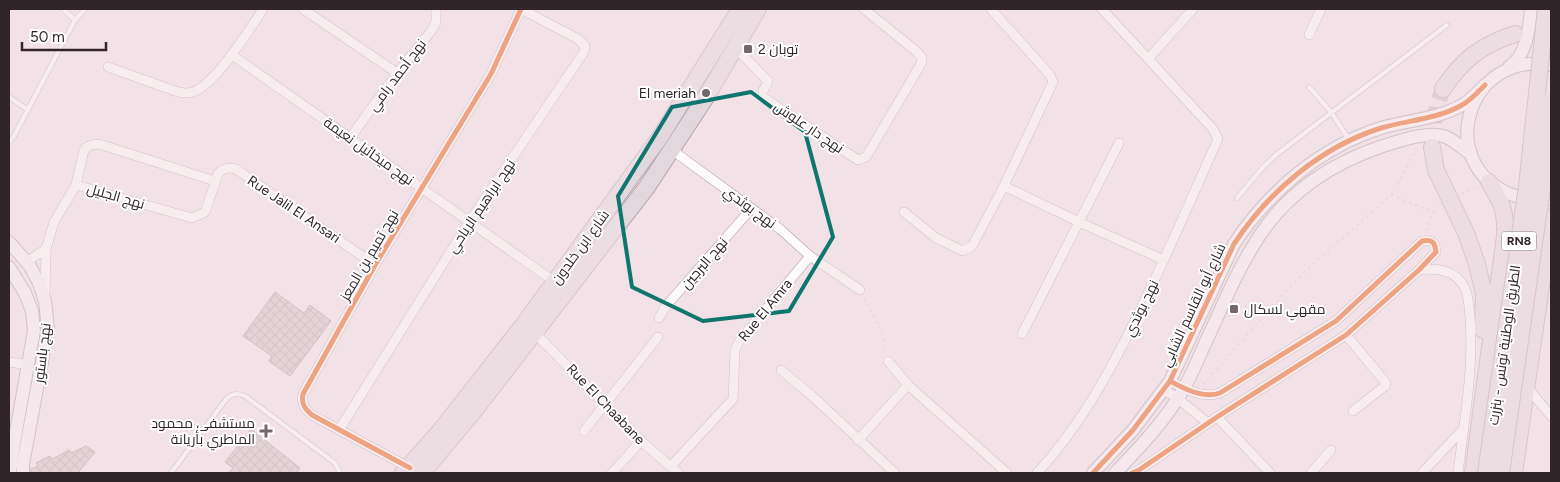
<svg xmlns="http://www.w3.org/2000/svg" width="1560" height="482" font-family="Figtree,Cairo,sans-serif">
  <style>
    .building { fill: url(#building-cross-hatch); stroke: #a69a9c }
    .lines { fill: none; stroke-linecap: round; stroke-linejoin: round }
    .highway-tunnel { stroke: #cbbbc0; stroke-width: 16; stroke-dasharray: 16 8; stroke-linecap: butt }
    .lane-casing { stroke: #a89ca0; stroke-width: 5.5 }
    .street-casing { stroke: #a89ca0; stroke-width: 10 }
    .secondary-casing { stroke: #a89ca0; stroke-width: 14 }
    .highway-casing { stroke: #b5a3ad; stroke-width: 18 }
    .path { stroke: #d6d2d2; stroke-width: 2; stroke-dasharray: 2.5 4; stroke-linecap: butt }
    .lane { stroke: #fdfafb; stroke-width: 4.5 }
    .street { stroke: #fdfafb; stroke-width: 9 }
    .secondary { stroke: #f5eff3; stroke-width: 12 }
    .highway { stroke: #e3d7de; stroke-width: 16 }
    .highway-bridge-casing { stroke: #b5a3ad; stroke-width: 18; stroke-linecap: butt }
    .path-bridge { stroke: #d6d2d2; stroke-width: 2; stroke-dasharray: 2.5 4; stroke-linecap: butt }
    .highway-bridge { stroke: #e3d7de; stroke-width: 16 }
    .cycleway-casing { stroke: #fff; stroke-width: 8 }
    .cycleway { stroke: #e8590c; stroke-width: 5 }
    .marked { fill: none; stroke: #0f766e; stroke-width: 4; stroke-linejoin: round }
    .poi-dot { fill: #74676a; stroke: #fff; stroke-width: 2 }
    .labels { text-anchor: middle; stroke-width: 4; stroke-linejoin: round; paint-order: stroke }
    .shield { fill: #fff; stroke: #6e6668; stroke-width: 1 }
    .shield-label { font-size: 12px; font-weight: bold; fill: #302528 }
    .poi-label { font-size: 14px; fill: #302528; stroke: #fff; text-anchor: start }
    .street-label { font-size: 14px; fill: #302528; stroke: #fff }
  </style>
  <defs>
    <pattern id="building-cross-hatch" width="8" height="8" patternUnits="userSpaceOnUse" patternTransform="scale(1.25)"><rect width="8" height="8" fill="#d0c1c3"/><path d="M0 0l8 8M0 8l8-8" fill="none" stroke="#b3a6a8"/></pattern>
  </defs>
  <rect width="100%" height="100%" fill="#f2e1e6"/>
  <g class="building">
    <polygon points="275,292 304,313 310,305 331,321 290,376 269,361 272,356 243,336"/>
    <polygon points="251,429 300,468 296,473 228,473 233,468 225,462"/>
    <polygon points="86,446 95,452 78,473 31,473 31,469 38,466 36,463 50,456 52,459 69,450 71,453"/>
  </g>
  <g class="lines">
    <path class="highway-tunnel" d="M1432 147C1433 126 1435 109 1443 89"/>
    <defs>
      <g id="lane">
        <polyline points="63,9 75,20"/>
        <polyline points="1309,87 1331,112 1349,140"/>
        <polyline points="9,97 28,110"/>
        <polyline points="9,143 14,136 75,20 85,9"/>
        <polyline points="1237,198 1265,165 1277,154 1447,25"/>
        <path d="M171 473 227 398C233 393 238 393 245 396L335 463 340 473"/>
      </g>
      <g id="street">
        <polyline points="303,9 397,73"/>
        <polyline points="991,9 1050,75 1053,82 1004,186 1079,222 1119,143"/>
        <polyline points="1309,35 1321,9"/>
        <polyline points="735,47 767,80 768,82 763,91 763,97 858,160 866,157 921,64 922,58 916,51 864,9"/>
        <polyline points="232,55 555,282"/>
        <polyline points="1149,58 1193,9"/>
        <path d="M108 67 178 92C183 93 188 94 193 92 215 85 250 29 263 9"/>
        <polyline points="350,138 397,73 432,30 436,22 436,9"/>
        <polyline points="672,150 780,229 810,256 860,290"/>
        <path d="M215 181 99 144C93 144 88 145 84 150L76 185 192 218 205 212 218 174C223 168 228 167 236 169L375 265"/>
        <polyline points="904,212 936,238 963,251 972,246 1004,186"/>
        <polyline points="26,262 46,249"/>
        <path d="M1419 270C1437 268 1455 269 1465 288 1469 297 1469 308 1470 318 1474 369 1464 422 1458 473"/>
        <polyline points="45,295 46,249 54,222 76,185"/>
        <polyline points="659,318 666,306 751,209"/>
        <polyline points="534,332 641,441 678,473"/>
        <polyline points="1022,334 1079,222 1164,260"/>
        <polyline points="1346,335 1386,383 1385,386 1353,411"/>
        <polyline points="888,361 908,385 1007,473"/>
        <polyline points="9,362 29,365"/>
        <polyline points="781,370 811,395 895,473"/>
        <polyline points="1527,387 1551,416"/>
        <polyline points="1163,389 1177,398 1208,423"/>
        <polyline points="1217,417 1270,473"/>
        <polyline points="339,430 469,222 584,52 585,46 578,39 521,9"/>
        <polyline points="584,431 658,337"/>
        <polyline points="858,440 908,385"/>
        <polyline points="671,466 733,399 735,350 740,340 810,256"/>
        <path d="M410 468 312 415C305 409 301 404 303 394L375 265 491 74 521 9"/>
        <polyline points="612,473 641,441"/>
        <path d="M1037 473C1087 419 1121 351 1152 285 1175 237 1196 188 1218 139L1213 129 1102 9"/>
        <path d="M1132 473 1139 470 1217 417 1346 335 1419 270 1436 252C1435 242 1432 239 1422 241L1336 321 1220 393C1203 399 1185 389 1170 381"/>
        <polyline points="1311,473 1331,450"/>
        <polyline points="1422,473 1464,428"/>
      </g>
      <g id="secondary">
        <path d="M1551 65C1467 50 1434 163 1510 194 1524 200 1537 201 1551 198"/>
        <path d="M1509 67C1527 56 1529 28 1531 9"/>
        <polyline points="9,242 30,266 39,283 45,301 48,329 23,464 23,473"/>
        <polyline points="9,267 25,293 32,311 34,331 14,443 10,473"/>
        <path d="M1093 473 1133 430 1170 381 1234 244C1269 191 1321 147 1381 128 1408 120 1438 119 1462 105 1470 101 1478 92 1485 85"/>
        <path d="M1115 473C1140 447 1166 420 1184 388 1194 371 1201 351 1210 333 1225 300 1240 265 1260 235 1289 191 1334 162 1383 146 1399 141 1430 130 1446 137 1455 141 1463 149 1471 154"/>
      </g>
      <g id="highway">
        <path d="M1443 89C1462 60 1481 45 1515 34"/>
        <polyline points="1432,147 1436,170 1466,233 1477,264 1484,294 1483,330"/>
        <polyline points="403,473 441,430 524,324 660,137 740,9"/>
        <polyline points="422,473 474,411 647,187 706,97 758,9"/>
        <path d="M1473 473 1505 236C1506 210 1502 204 1489 182"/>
        <polyline points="1514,473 1551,217"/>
      </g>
    </defs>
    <use href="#lane" class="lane-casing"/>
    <use href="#street" class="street-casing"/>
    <use href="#secondary" class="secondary-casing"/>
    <use href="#highway" class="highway-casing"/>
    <g class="path">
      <polyline points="1462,194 1476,187"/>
      <polyline points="1391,195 1433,212"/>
      <polyline points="1426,231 1433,212 1438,207"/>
      <polyline points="864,298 881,330 886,351"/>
      <polyline points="1203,384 1302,274 1391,195 1417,149"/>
    </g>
    <use href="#lane" class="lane"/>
    <use href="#street" class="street"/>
    <use href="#secondary" class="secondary"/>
    <use href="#highway" class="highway"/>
    <defs>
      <g id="highway-bridge">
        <polyline points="1486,473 1527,186 1546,9"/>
        <polyline points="1501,473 1542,188 1551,100"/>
      </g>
    </defs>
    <use href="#highway-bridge" class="highway-bridge-casing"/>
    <polyline class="path-bridge" points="1440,205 1460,195"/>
    <use href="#highway-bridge" class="highway-bridge"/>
    <defs>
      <g id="cycleway">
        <path d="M410 468 312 415C305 409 301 404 303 394L375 265 491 74 521 9"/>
        <path d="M1093 473 1133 430 1170 381 1234 244C1269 191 1321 147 1381 128 1408 120 1438 119 1462 105 1470 101 1478 92 1485 85"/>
        <path d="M1132 473 1139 470 1217 417 1346 335 1419 270 1436 252C1435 242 1432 239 1422 241L1336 321 1220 393C1203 399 1185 389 1170 381"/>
      </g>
    </defs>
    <use href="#cycleway" class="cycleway-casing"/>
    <use href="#cycleway" class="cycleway"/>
  </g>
  <path d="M0 0H1560V482H0ZM751 92 805 132 833 237 789 311 703 321 632 287 618 196 672 107Z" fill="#f2e1e6" fill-opacity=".55" fill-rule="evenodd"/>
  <path class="marked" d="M751 92 805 132 833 237 789 311 703 321 632 287 618 196 672 107Z"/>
  <g class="poi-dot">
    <rect x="743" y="44" width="10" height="10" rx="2.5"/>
    <circle cx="706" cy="93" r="5"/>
    <rect x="1229" y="304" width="10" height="10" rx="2.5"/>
    <path d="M263.5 423.5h5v5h5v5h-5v5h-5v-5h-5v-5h5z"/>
  </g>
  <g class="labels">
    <rect class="shield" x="1501.5" y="231.5" width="35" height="19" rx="4"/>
    <g class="shield-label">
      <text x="1519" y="245">RN8</text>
    </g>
    <g class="poi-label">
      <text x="758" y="54">توبان 2</text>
      <text x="696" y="98" text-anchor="end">El meriah</text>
      <text x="1244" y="314">مقهي لسكال</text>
      <text x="255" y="428" text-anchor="end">مستشفى محمود<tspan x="255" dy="16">الماطري بأريانة</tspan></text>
    </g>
    <g class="street-label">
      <text transform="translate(397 75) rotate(-53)" y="5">نهج أحمد رامي</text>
      <text transform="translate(809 127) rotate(34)" y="5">نهج دار علوش</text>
      <text transform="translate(369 151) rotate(35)" y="5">نهج ميخائيل نعيمة</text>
      <text transform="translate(116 196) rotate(16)" y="5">نهج الجليل</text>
      <text transform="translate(481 206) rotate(-56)" y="5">نهج ابراهيم الرياحي</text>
      <text transform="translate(750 207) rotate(36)" y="5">نهج بوثدي</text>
      <text transform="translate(294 209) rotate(34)" y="5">Rue Jalil El Ansari</text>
      <text transform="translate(580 247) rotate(-54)" y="5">شارع ابن خلدون</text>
      <text transform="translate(369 255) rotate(-60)" y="5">نهج تميم بن المعز</text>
      <text transform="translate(704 263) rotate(-49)" y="5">نهج البرجين</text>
      <text transform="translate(1193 305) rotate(-65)" y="5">شارع أبو القاسم الشابي</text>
      <text transform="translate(1141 308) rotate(-64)" y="5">نهج بوثدي</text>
      <text transform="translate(765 310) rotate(-51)" y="5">Rue El Amra</text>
      <text transform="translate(1504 345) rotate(-82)" y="5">الطريق الوطنية تونس - بنزرت</text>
      <text transform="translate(42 353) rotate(-83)" y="5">نهج باستور</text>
      <text transform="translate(606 404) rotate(46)" y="5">Rue El Chaabane</text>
    </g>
  </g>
  <rect width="1560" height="482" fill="none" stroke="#302528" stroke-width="20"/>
  <path d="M22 42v8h84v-8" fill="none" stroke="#302528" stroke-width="2.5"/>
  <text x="30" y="42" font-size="15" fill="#302528" stroke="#ffffff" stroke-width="4" paint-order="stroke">50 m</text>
</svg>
